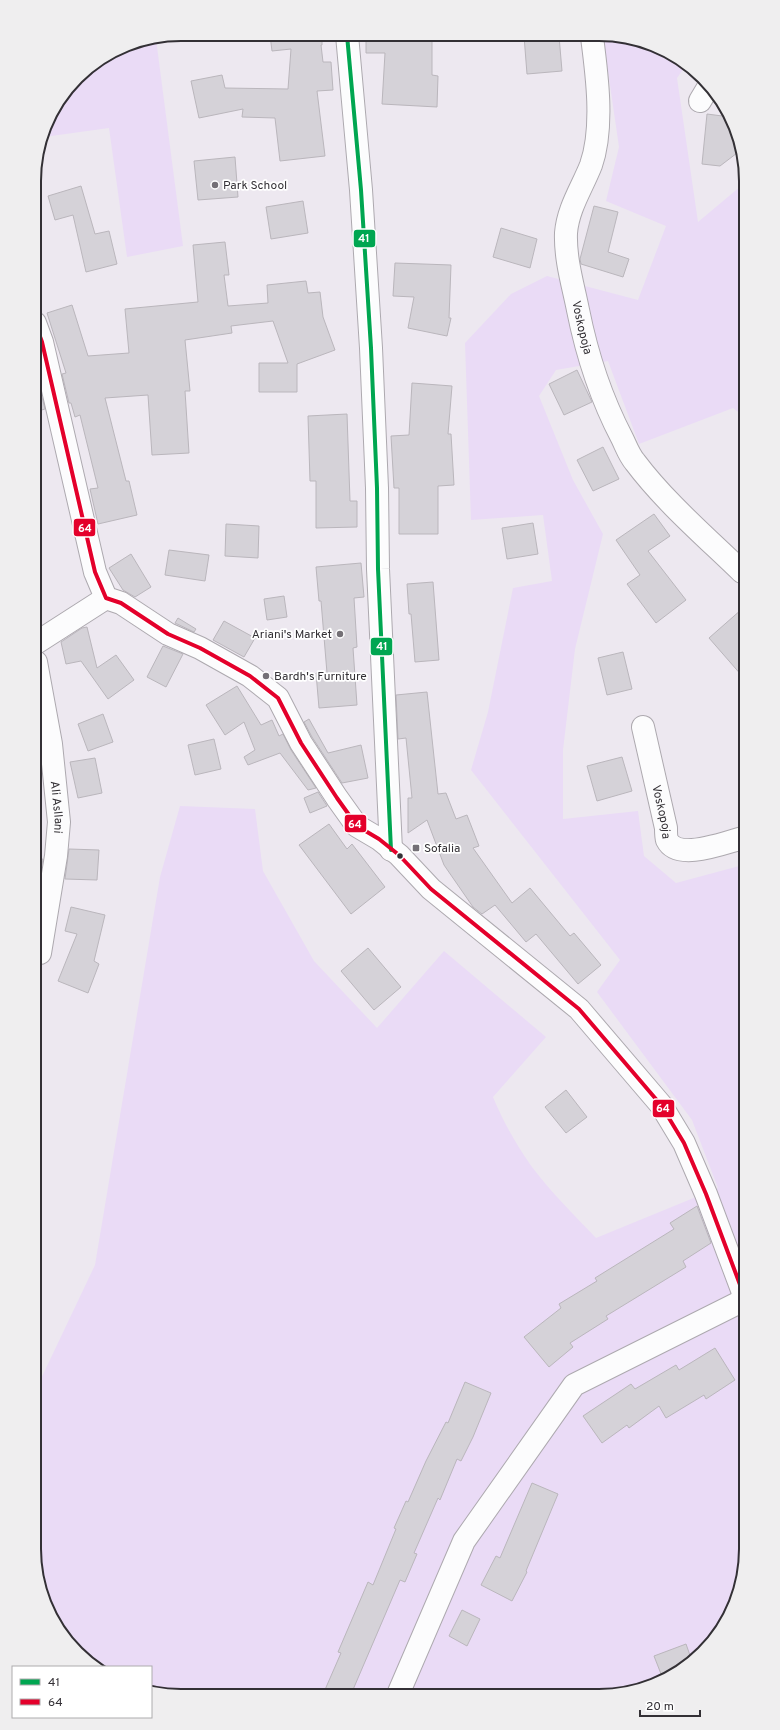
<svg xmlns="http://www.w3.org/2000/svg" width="780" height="1730" font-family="Overpass,sans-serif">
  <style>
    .green { fill: #eadbf6 }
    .building { fill: #d5d2d8; stroke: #bab6bc }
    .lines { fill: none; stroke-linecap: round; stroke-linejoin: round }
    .street-casing { stroke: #ada9af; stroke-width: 24 }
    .street { stroke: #fcfcfd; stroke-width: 22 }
    .bus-1-casing { stroke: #fff; stroke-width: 7 }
    .bus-2-casing { stroke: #fff; stroke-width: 7 }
    .bus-1 { stroke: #00a651; stroke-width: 4 }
    .bus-2 { stroke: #e4002b; stroke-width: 4 }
    .poi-dot { fill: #747076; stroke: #fff; stroke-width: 1.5 }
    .bus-dot { fill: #333035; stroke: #fff; stroke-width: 1.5 }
    .labels { text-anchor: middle; stroke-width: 3.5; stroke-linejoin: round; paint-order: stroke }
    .poi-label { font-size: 12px; fill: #333035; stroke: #fff; text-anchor: start }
    .street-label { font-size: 12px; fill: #333035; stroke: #fff }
    .rim { fill: none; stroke: #333035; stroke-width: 2 }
    .line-badge { stroke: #fff; stroke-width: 1.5 }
    .badge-label { font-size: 11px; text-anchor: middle; font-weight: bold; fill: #fff }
  </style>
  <rect width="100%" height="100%" fill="#ede8f0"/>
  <g class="green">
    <path d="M603 37H628L664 49 687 64 677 78 698 222 741 186 742 415 733 408 639 444 608 361 556 370 539 396 573 480 603 534 575 649 563 750V819L638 811 644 856 676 883 743 865 745 1478 738 1491 746 1517V1559L735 1606 710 1646 681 1671 638 1691 152 1693 151 1667H95L84 1659 59 1631 39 1588 38 1385 95 1265 160 877 180 806 255 809 263 871 314 961 377 1028 444 951 546 1037 493 1097C503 1121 516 1145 532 1167 551 1192 574 1215 596 1238L718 1188 692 1120 597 992 620 960 471 770 488 712 513 588 552 581 543 515 471 520 465 343 511 294 547 276 638 300 666 226 606 201 619 147Z"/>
    <polygon points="156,39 183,246 127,257 109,128 44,137 49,116 84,71 125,45"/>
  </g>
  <g class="building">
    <polygon points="270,35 322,35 322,45 321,45 323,62 331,62 333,90 317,91 325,156 280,161 275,118 242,117 243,109 199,118 191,81 222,75 225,88 288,89 291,49 272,51"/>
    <polygon points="366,35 432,36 432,75 438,76 437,107 382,104 385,53 366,53"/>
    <polygon points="524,36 559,36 562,71 527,74"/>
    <polygon points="707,114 730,117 741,142 741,150 720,166 702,164"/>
    <polygon points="235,157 238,197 198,200 194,161"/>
    <polygon points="81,186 95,234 109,231 117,264 86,272 73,215 55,220 48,196"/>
    <polygon points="303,201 308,233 271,239 266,207"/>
    <polygon points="594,206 618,212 608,252 629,259 623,277 581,264 580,259"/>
    <polygon points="501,228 537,239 530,268 493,257"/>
    <polygon points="225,242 229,275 224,275 228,306 268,303 267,285 306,281 308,293 320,292 323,317 335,350 297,364 297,392 259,392 259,363 288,363 273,321 231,326 232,333 185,340 190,391 185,391 189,453 152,455 148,395 105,398 126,481 129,481 137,515 98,524 90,489 98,488 80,415 75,417 71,403 69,403 62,374 66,373 47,313 72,305 88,356 129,353 125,309 198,302 193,245"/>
    <polygon points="395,263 451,265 449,318 451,318 447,336 408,328 414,297 393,296"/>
    <polygon points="577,370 592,402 564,415 549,384"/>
    <polygon points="35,381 38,381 45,409 35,412"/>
    <polygon points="412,383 452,386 448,434 451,434 454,485 438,486 438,534 399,534 399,488 394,488 391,436 409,435"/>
    <polygon points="347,414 350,501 357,501 357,527 316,528 316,481 310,481 308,416"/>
    <polygon points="603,447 619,479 593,491 577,460"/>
    <polygon points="654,514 670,536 648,551 686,600 656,623 627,584 640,575 616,540"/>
    <polygon points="533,523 538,554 507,559 502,528"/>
    <polygon points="226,524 259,526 258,558 225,556"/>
    <polygon points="169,550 209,555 205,581 165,575"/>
    <polygon points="131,554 151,587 135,597 123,590 109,568"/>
    <polygon points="361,563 364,597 354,598 357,647 353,648 357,705 319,708 316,673 327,673 321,601 319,601 316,567"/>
    <polygon points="433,582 439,660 415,662 411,614 409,614 407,584"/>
    <polygon points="284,596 287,617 267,620 264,599"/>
    <polygon points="742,609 743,645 743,677 709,638"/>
    <polygon points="178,618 196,629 194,632 175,623"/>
    <polygon points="224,621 255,638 244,657 213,640"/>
    <polygon points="87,627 97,668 116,655 134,680 108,699 81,661 66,664 61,642 82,628"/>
    <polygon points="163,646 183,654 166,687 147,677"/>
    <polygon points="623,652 632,689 607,695 598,658"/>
    <polygon points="237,686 261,725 272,720 279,736 283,734 291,750 316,788 308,790 280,753 248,765 244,757 255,750 244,722 225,735 206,705"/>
    <polygon points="427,692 438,794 446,793 456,819 467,815 479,846 473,848 512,903 530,888 570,936 574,933 601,965 578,984 536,934 526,942 495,905 482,914 473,907 444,865 427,820 408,833 408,798 412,798 406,738 398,739 396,695"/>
    <polygon points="103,714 113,742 88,751 78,724"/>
    <polygon points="309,719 328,753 361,745 368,778 342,783 312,737 304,722"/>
    <polygon points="214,739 221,769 195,775 188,745"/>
    <polygon points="622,757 632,791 597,801 587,766"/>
    <polygon points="95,758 102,793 78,798 70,762"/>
    <polygon points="318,792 327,806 310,813 304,798"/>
    <polygon points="329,824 347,849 352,844 385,887 351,914 299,845"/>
    <polygon points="69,849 99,850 97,880 65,879"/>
    <polygon points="43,859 40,877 37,877 37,860"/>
    <polygon points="71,907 105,915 94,961 99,964 88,993 58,981 77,934 65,931"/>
    <polygon points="368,948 401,987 374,1010 341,971"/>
    <polygon points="566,1090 587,1117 566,1133 545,1107"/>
    <polygon points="697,1206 711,1243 683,1261 686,1267 606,1316 608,1319 570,1343 573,1347 549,1367 524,1337 561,1308 559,1304 597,1281 595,1278 674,1229 670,1223"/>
    <polygon points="715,1348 735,1380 706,1399 704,1395 666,1418 659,1406 629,1428 627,1425 602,1443 583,1416 631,1384 635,1389 676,1365 679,1370"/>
    <polygon points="465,1382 491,1393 473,1437 461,1461 457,1459 440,1500 438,1498 414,1553 417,1554 405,1582 400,1580 352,1692 324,1692 341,1653 338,1652 368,1582 373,1585 396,1529 394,1528 406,1501 408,1502 426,1461 446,1422 448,1423"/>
    <polygon points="532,1483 558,1494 526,1571 527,1572 512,1601 481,1585 496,1556 500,1558"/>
    <polygon points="462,1610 480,1619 467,1646 449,1636"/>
    <polygon points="686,1644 692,1661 681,1671 663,1679 654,1656"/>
  </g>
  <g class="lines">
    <defs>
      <g id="street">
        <polyline points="347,35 361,190 371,348 377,488 378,569 391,850"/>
        <path id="s1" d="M592 37C597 75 604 128 591 165 582 188 568 208 566 233 565 259 573 285 578 310 587 355 601 398 622 438 626 446 629 455 635 462 665 502 706 537 742 572"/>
        <polyline points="700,101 709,86"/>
        <polyline points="35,323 42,342 95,572 106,598 121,603 168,634 200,648 250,676 278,698 301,743 337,798 357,826 379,839 399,855 431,889 579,1009 661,1105 684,1143 706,1194 742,1290 745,1302"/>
        <polyline points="36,643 106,598"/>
        <path id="s2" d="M36 662 51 744 59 822 56 856 40 953"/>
        <path id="s3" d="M643 727 666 828C666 831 666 837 667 840 678 862 726 842 743 838"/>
        <polyline points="399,1692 464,1541 574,1385 744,1300"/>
      </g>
    </defs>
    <use href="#street" class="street-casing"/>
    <use href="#street" class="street"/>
    <defs>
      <polyline id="bus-1" points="347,35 361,190 371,348 377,488 378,569 391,850"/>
      <polyline id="bus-2" points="35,323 42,342 95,572 106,598 121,603 168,634 200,648 250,676 278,698 301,743 337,798 357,826 379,839 399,855 431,889 579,1009 661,1105 684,1143 706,1194 742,1290 745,1302"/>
    </defs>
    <use href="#bus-1" class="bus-1-casing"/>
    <use href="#bus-2" class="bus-2-casing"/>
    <use href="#bus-1" class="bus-1"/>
    <use href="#bus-2" class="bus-2"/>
  </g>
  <g class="poi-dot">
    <circle cx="215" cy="185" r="4"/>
    <circle cx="340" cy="634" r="4"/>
    <circle cx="266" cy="676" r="4"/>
    <rect x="412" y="844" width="8" height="8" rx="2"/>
  </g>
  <circle class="bus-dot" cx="400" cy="856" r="3.5"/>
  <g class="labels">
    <g class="poi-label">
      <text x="223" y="189">Park School</text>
      <text x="332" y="638" text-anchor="end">Ariani's Market</text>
      <text x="274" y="680">Bardh's Furniture</text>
      <text x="424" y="852">Sofalia</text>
    </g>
    <g class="street-label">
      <text dy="4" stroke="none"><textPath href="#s1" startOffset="298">Voskopoja</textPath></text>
      <text dy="4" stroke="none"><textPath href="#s2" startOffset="147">Ali Asllani</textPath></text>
      <text dy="4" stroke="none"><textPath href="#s3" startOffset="87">Voskopoja</textPath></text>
    </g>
  </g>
  <path d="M0 0H780V1730H0ZM181 41H599A140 140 0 0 1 739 181V1549A140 140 0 0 1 599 1689H181A140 140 0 0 1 41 1549V181A140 140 0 0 1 181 41Z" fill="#efeeef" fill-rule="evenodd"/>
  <path class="rim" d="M181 41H599A140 140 0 0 1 739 181V1549A140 140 0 0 1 599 1689H181A140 140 0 0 1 41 1549V181A140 140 0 0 1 181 41Z"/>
  <g class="line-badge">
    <rect x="353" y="229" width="23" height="19" rx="4" fill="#00a651"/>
    <rect x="73" y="518" width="23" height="19" rx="4" fill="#e4002b"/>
    <rect x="370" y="637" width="23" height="19" rx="4" fill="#00a651"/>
    <rect x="344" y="814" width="23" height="19" rx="4" fill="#e4002b"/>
    <rect x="652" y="1099" width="23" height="19" rx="4" fill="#e4002b"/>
  </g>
  <g class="badge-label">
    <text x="364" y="242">41</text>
    <text x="85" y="532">64</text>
    <text x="382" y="650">41</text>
    <text x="355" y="828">64</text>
    <text x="663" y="1112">64</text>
  </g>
  <rect x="12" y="1666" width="140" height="52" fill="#ffffff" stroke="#adacae"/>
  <rect x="20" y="1679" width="20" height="6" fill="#00a651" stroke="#adacae"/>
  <text x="48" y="1686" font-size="12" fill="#333035">41</text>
  <rect x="20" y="1699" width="20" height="6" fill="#e4002b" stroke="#adacae"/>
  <text x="48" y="1706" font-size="12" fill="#333035">64</text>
  <path d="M640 1710v6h60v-6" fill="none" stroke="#333035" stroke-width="2"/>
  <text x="646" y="1710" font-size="12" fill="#333035" stroke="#ffffff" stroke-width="3" paint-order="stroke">20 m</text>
</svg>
